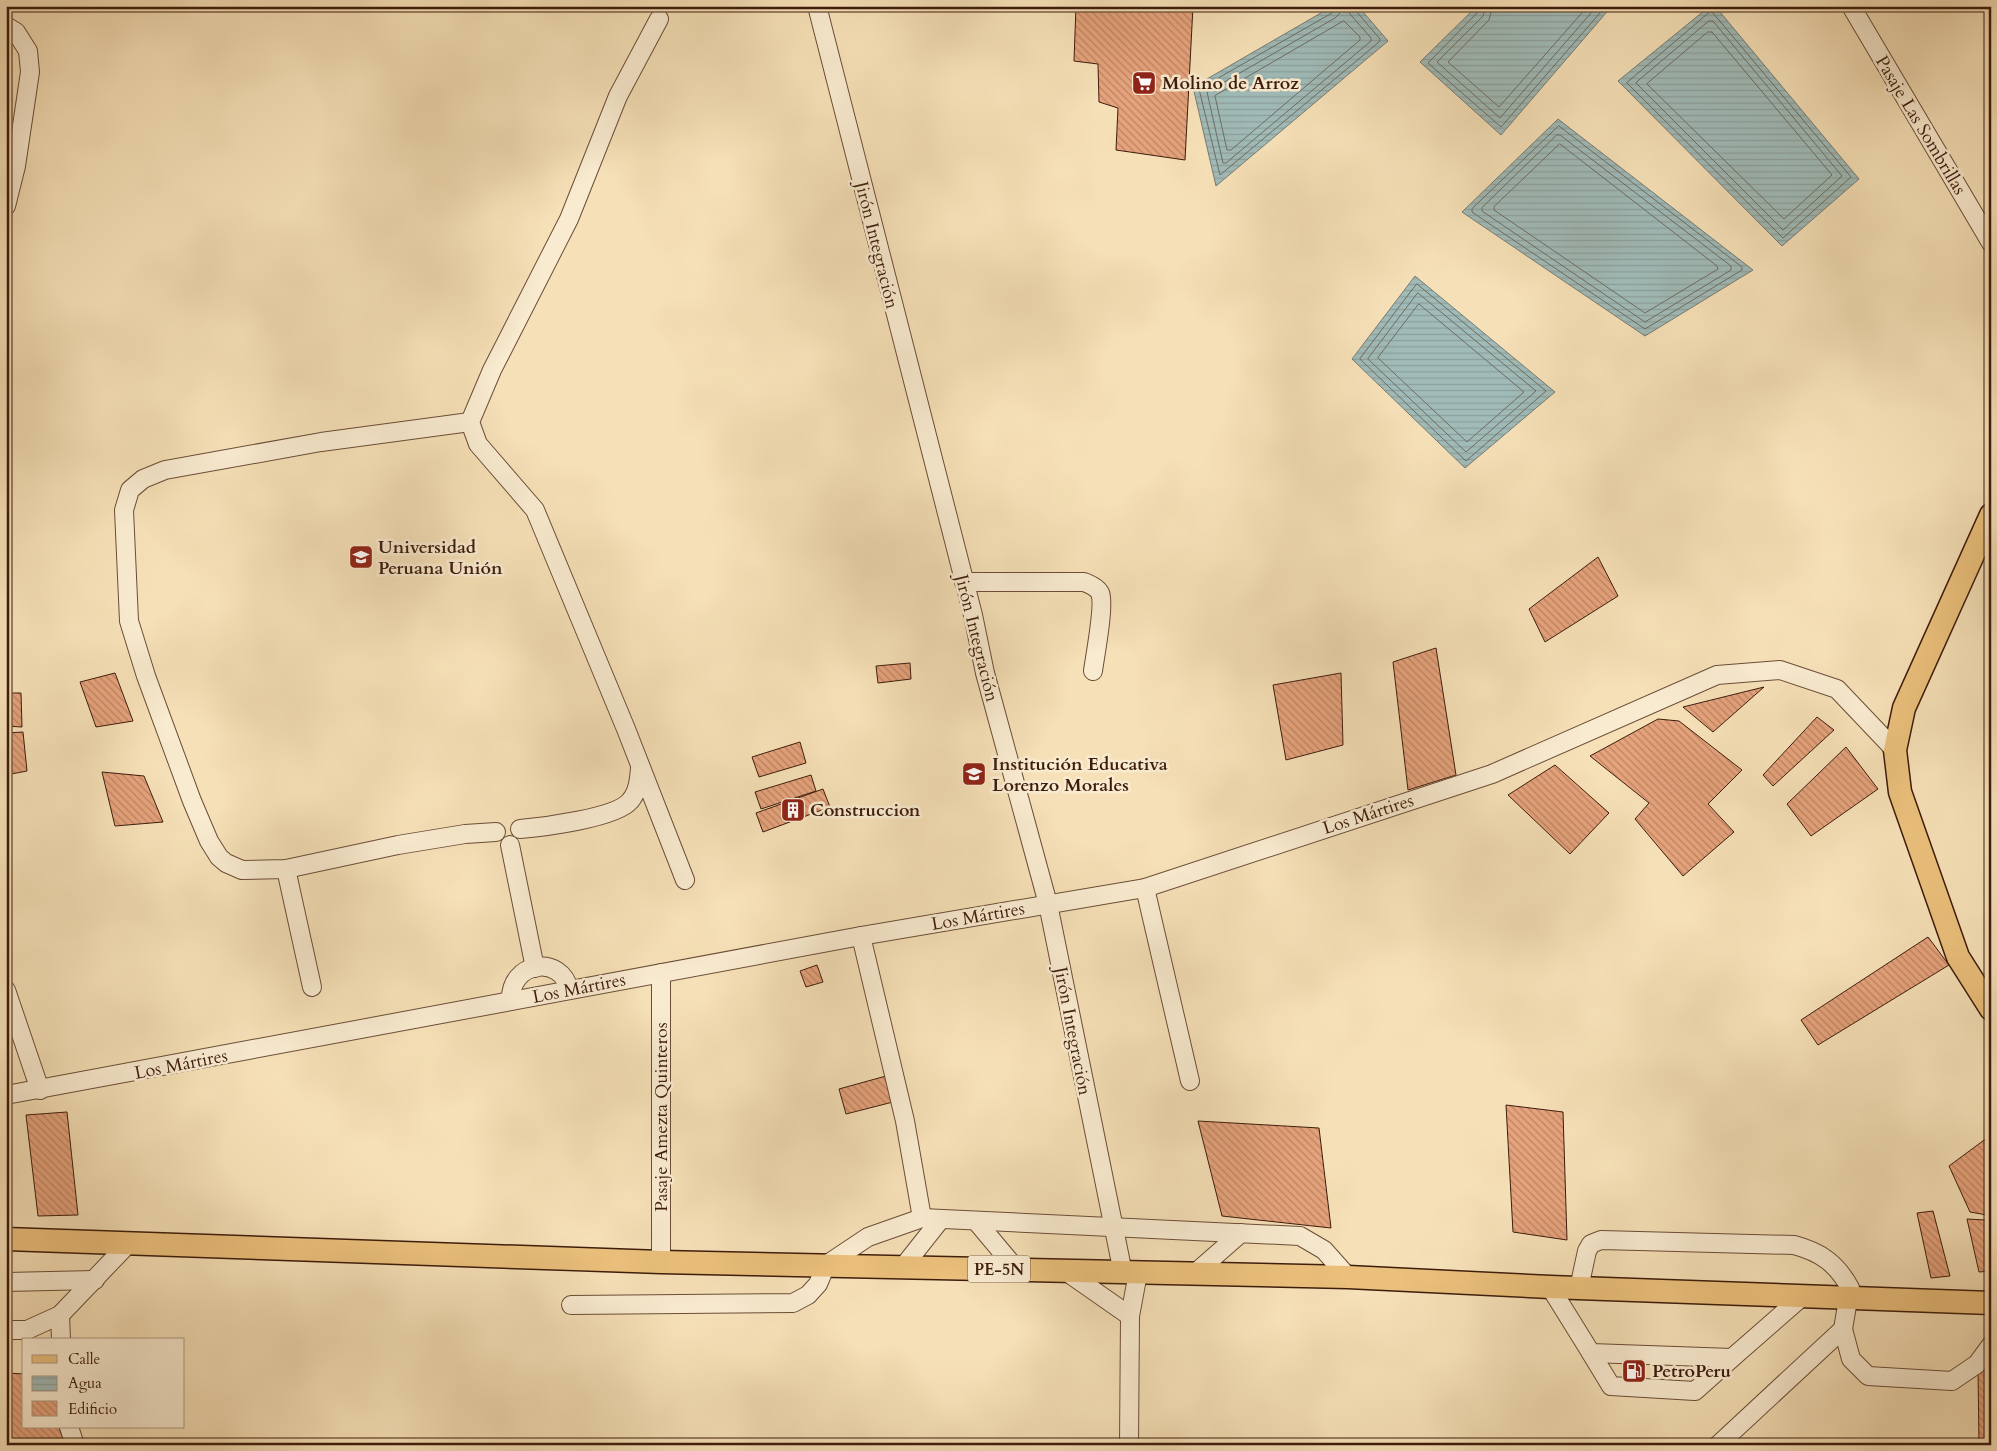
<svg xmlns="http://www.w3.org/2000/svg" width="1997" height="1451" font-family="Cardo,serif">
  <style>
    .water { fill: url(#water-rules); stroke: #787b73 }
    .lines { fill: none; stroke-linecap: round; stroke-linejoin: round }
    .shore { stroke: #6e6c62; stroke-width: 1 }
    .building { fill: url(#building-back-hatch); stroke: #3d1c0c }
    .minor-casing { stroke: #6b4d37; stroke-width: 20 }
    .major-casing { stroke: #3d1c0c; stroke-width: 25 }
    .minor { stroke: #f9ebd0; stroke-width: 18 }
    .major { stroke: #ebc07c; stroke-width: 22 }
    .labels { text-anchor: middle; stroke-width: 5; stroke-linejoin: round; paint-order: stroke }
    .shield { fill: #f9ebd0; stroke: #755a47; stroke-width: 1 }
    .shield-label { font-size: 16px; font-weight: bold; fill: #3d1c0c }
    .poi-label { font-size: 18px; font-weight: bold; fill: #3d1c0c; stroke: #f9ebd0; text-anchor: start }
    .street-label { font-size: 18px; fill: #3d1c0c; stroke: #f9ebd0 }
  </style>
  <defs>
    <pattern id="water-rules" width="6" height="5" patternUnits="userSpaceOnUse" patternTransform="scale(1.25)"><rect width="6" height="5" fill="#a0bbb8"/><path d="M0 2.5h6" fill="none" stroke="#8ba09d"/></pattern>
    <pattern id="building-back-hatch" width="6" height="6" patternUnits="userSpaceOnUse" patternTransform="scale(1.25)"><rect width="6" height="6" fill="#e6a37c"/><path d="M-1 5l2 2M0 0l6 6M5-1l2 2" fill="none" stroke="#bc8464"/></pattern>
  </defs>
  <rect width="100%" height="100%" fill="#f6e0b7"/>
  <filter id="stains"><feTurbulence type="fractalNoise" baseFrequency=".004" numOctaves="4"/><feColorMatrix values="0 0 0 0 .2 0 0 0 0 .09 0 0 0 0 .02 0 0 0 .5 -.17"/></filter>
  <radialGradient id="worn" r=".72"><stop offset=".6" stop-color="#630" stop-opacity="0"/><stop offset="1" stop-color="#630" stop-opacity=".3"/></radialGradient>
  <g class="water">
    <polygon points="1333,6 1358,6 1388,41 1216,186 1193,87"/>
    <polygon points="1477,6 1612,6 1501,135 1420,62"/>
    <polygon points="1710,6 1715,6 1859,179 1782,246 1618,81"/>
    <polygon points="1558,119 1753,270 1645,336 1462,212"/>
    <polygon points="1415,276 1555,392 1465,468 1352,359"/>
  </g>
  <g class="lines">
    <g class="shore">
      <polyline points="1335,6 1332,13 1199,89 1220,175 1379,42 1380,39 1356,11 1355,6"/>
      <polyline points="1341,6 1340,13 1335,18 1207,92 1223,163 1226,163 1371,41 1371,38 1350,14 1349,6"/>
      <polyline points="1480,6 1478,12 1428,63 1501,127 1606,6"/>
      <polyline points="1486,6 1483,16 1437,62 1500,118 1597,6"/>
      <polyline points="1493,6 1489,20 1448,62 1499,107 1588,6"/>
      <polygon points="1710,12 1713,13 1851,177 1783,238 1627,83"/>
      <polygon points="1344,21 1360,37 1360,40 1231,150 1227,150 1215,96"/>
      <polygon points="1709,21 1713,21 1842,176 1783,230 1636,83"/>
      <polygon points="1708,32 1712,32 1832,175 1784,219 1647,84"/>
      <polygon points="1559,126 1742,267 1742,270 1645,329 1472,212 1472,209"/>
      <polygon points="1557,135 1560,135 1731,266 1731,270 1645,322 1482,211 1482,208"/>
      <polygon points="1560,144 1717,266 1718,269 1645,313 1494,210 1494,207"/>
      <polygon points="1417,284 1546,391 1466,461 1360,359"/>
      <polygon points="1418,293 1536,391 1466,452 1368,359"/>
      <polygon points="1419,304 1524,392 1467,442 1378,358"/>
    </g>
  </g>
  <g class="building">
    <polygon points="1076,6 1193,6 1185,160 1116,150 1118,108 1099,102 1098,64 1074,61"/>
    <polygon points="1598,557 1618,596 1545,642 1529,609"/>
    <polygon points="1436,648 1456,775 1408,790 1393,662"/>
    <polygon points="910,663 911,679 878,683 876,666"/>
    <polygon points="115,673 133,721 96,727 80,682"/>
    <polygon points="1341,673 1343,745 1286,760 1273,685"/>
    <polygon points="1764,687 1713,732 1683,707"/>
    <polygon points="6,693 21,693 22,727 6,726"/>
    <polygon points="1817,717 1834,730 1773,786 1763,775"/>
    <polygon points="1658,719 1679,721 1742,770 1708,804 1734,832 1683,876 1635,819 1649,803 1590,756"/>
    <polygon points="23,732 27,771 6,775 6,733"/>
    <polygon points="800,742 806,763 759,777 752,757"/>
    <polygon points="1846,747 1878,789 1811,836 1787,804"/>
    <polygon points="1555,765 1609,813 1570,854 1508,795"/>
    <polygon points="102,772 144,776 163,822 115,826"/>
    <polygon points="811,775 816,791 761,809 755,792"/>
    <polygon points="823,789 830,807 763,832 756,813"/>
    <polygon points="1928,937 1949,965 1818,1045 1801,1020"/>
    <polygon points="817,965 823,982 806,987 800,971"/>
    <polygon points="886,1076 893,1102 846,1114 839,1089"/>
    <polygon points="1506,1105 1563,1112 1567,1240 1513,1232"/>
    <polygon points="67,1112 78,1215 38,1216 26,1115"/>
    <polygon points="1198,1121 1319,1128 1331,1228 1222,1216"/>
    <polygon points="1991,1135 1991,1228 1987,1215 1970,1212 1949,1166"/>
    <polygon points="1933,1211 1950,1276 1931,1278 1917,1213"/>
    <polygon points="1967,1219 1985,1220 1991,1244 1991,1271 1979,1272"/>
    <polygon points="6,1348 10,1348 6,1363"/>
    <polygon points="1978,1370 1991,1370 1991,1445 1979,1445"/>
    <polygon points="6,1373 24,1374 24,1427 59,1427 65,1445 6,1445"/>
    <polygon points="1880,1443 1898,1443 1939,1445 1880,1445"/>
  </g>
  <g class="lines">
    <defs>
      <g id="minor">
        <polyline points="817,6 973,615 985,673 1048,904 1123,1273"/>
        <polyline points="1851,6 1991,243"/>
        <polyline points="659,19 618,96 569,219 492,370 470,422 478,444 535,510 626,729 685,880"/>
        <polyline points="6,26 16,32 28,51 30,72 16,166 6,206"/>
        <polyline points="470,422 321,442 165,470 143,479 130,490 124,510 129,621 146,676 192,801 209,841 219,857 226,863 242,870 286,869 398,845 465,834 496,832"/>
        <path d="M964 582H1084C1089 584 1097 587 1100 593 1105 604 1095 656 1093 671"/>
        <path d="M520 829C543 827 616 818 630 801 638 792 639 780 640 768"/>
        <polyline points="510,845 535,968"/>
        <polyline points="286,869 312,987"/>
        <polyline points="1145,888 1190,1081"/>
        <polyline points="861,936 905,1121 922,1218"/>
        <polyline points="661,973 661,1262"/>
        <polyline points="6,990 40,1090"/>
        <path d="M511 1001C509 961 562 954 569 990"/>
        <polyline points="6,1095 861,936 1145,888 1492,774 1717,675 1780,670 1837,689 1895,750"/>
        <polyline points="976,1221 1017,1270"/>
        <polyline points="903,1267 941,1219"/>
        <polyline points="1067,1272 1130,1316 1129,1445"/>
        <polyline points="1193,1275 1241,1233"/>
        <polyline points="6,1282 95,1280"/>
        <polyline points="1550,1287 1591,1353 1732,1358 1804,1295"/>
        <path d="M1579 1288 1587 1251 1591 1244 1601 1240 1794 1245C1821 1252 1837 1264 1850 1288L1843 1329 1718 1445"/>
        <polyline points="571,1305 793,1303 808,1295 818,1284 826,1265 868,1237 922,1218 1300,1236 1324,1250 1348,1277"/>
        <polyline points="60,1315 61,1340"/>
        <polyline points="1130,1316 1138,1273"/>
        <polyline points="1843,1329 1851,1359 1868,1376 1952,1381 1977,1364 1991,1345"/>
        <polyline points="6,1330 27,1330 60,1315 129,1243"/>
        <polyline points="1591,1353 1611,1386 1695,1391 1732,1358"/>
        <polyline points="69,1427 75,1445"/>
      </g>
      <g id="major">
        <polyline points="1991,515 1904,708 1895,750 1900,792 1958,957 1991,1009"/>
        <polyline points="6,1239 661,1262 1348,1277 1550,1287 1991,1303"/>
      </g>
    </defs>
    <use href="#minor" class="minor-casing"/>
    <use href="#major" class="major-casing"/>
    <use href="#minor" class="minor"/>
    <use href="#major" class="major"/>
  </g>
  <defs>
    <symbol id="supermarket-square" viewBox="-11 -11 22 22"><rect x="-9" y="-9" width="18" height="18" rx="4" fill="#8f2418" stroke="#f9ebd0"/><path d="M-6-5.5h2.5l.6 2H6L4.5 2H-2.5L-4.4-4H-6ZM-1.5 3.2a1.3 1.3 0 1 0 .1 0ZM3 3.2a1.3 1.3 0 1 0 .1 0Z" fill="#fff"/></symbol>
    <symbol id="university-square" viewBox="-11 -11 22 22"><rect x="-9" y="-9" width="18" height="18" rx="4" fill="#8f2418" stroke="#f9ebd0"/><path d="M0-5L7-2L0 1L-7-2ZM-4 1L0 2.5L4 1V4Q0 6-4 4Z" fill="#fff"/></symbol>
    <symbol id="school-square" viewBox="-11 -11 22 22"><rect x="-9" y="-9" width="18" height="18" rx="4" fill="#8f2418" stroke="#f9ebd0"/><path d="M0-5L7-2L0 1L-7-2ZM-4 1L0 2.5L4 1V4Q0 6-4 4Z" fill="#fff"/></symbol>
    <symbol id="building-square" viewBox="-11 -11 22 22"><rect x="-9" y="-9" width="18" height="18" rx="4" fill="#8f2418" stroke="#f9ebd0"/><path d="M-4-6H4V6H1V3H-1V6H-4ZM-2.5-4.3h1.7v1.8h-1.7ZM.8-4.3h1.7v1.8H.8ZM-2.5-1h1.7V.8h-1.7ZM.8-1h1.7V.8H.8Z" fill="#fff"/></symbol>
    <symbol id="fuel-square" viewBox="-11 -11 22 22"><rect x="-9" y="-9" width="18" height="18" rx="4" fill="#8f2418" stroke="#f9ebd0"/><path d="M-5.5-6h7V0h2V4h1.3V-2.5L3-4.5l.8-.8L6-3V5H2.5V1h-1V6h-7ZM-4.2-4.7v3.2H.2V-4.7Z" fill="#fff"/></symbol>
  </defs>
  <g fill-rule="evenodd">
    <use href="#supermarket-square" x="1130" y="69" width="28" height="28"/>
    <use href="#university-square" x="347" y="543" width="28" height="28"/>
    <use href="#school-square" x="960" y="760" width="28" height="28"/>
    <use href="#building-square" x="779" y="796" width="28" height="28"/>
    <use href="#fuel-square" x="1620" y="1357" width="28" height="28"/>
  </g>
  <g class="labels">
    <rect class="shield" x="968" y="1255.5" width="62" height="27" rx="4"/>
    <g class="shield-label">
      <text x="999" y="1275">PE-5N</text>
    </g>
    <g class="poi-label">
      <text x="1162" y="89">Molino de Arroz</text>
      <text x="378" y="553">Universidad<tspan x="378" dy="21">Peruana Unión</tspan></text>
      <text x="992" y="770">Institución Educativa<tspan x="992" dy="21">Lorenzo Morales</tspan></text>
      <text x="810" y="816">Construccion</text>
      <text x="1652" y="1377">PetroPeru</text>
    </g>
    <g class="street-label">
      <text transform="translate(1921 125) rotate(59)" y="6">Pasaje Las Sombrillas</text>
      <text transform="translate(877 245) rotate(76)" y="6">Jirón Integración</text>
      <text transform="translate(977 638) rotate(76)" y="6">Jirón Integración</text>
      <text transform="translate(1368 814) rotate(-18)" y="6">Los Mártires</text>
      <text transform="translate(978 916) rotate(-10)" y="6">Los Mártires</text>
      <text transform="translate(579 988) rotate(-11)" y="6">Los Mártires</text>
      <text transform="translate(1073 1031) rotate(79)" y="6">Jirón Integración</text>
      <text transform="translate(181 1064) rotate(-11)" y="6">Los Mártires</text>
      <text transform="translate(661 1117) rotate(-90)" y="6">Pasaje Amezta Quinteros</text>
    </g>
  </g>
  <rect width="1997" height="1451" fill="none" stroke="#f6e0b7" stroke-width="25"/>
  <rect x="8" y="8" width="1982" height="1436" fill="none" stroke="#3d1c0c" stroke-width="2.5"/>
  <rect x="12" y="12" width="1972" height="1426" fill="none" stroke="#3d1c0c"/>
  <rect x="22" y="1338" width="162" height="90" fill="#f9ebd0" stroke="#ae9882"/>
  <rect x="32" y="1355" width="25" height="8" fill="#ebc07c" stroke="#ae9882"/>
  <text x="68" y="1364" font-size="15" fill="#3d1c0c">Calle</text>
  <rect x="32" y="1376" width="25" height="15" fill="url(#water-rules)" stroke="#ae9882"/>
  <text x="68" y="1388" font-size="15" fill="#3d1c0c">Agua</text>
  <rect x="32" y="1401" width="25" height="15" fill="url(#building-back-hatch)" stroke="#ae9882"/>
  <text x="68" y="1414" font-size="15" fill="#3d1c0c">Edificio</text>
  <rect width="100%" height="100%" filter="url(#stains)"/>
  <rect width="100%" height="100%" fill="url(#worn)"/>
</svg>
